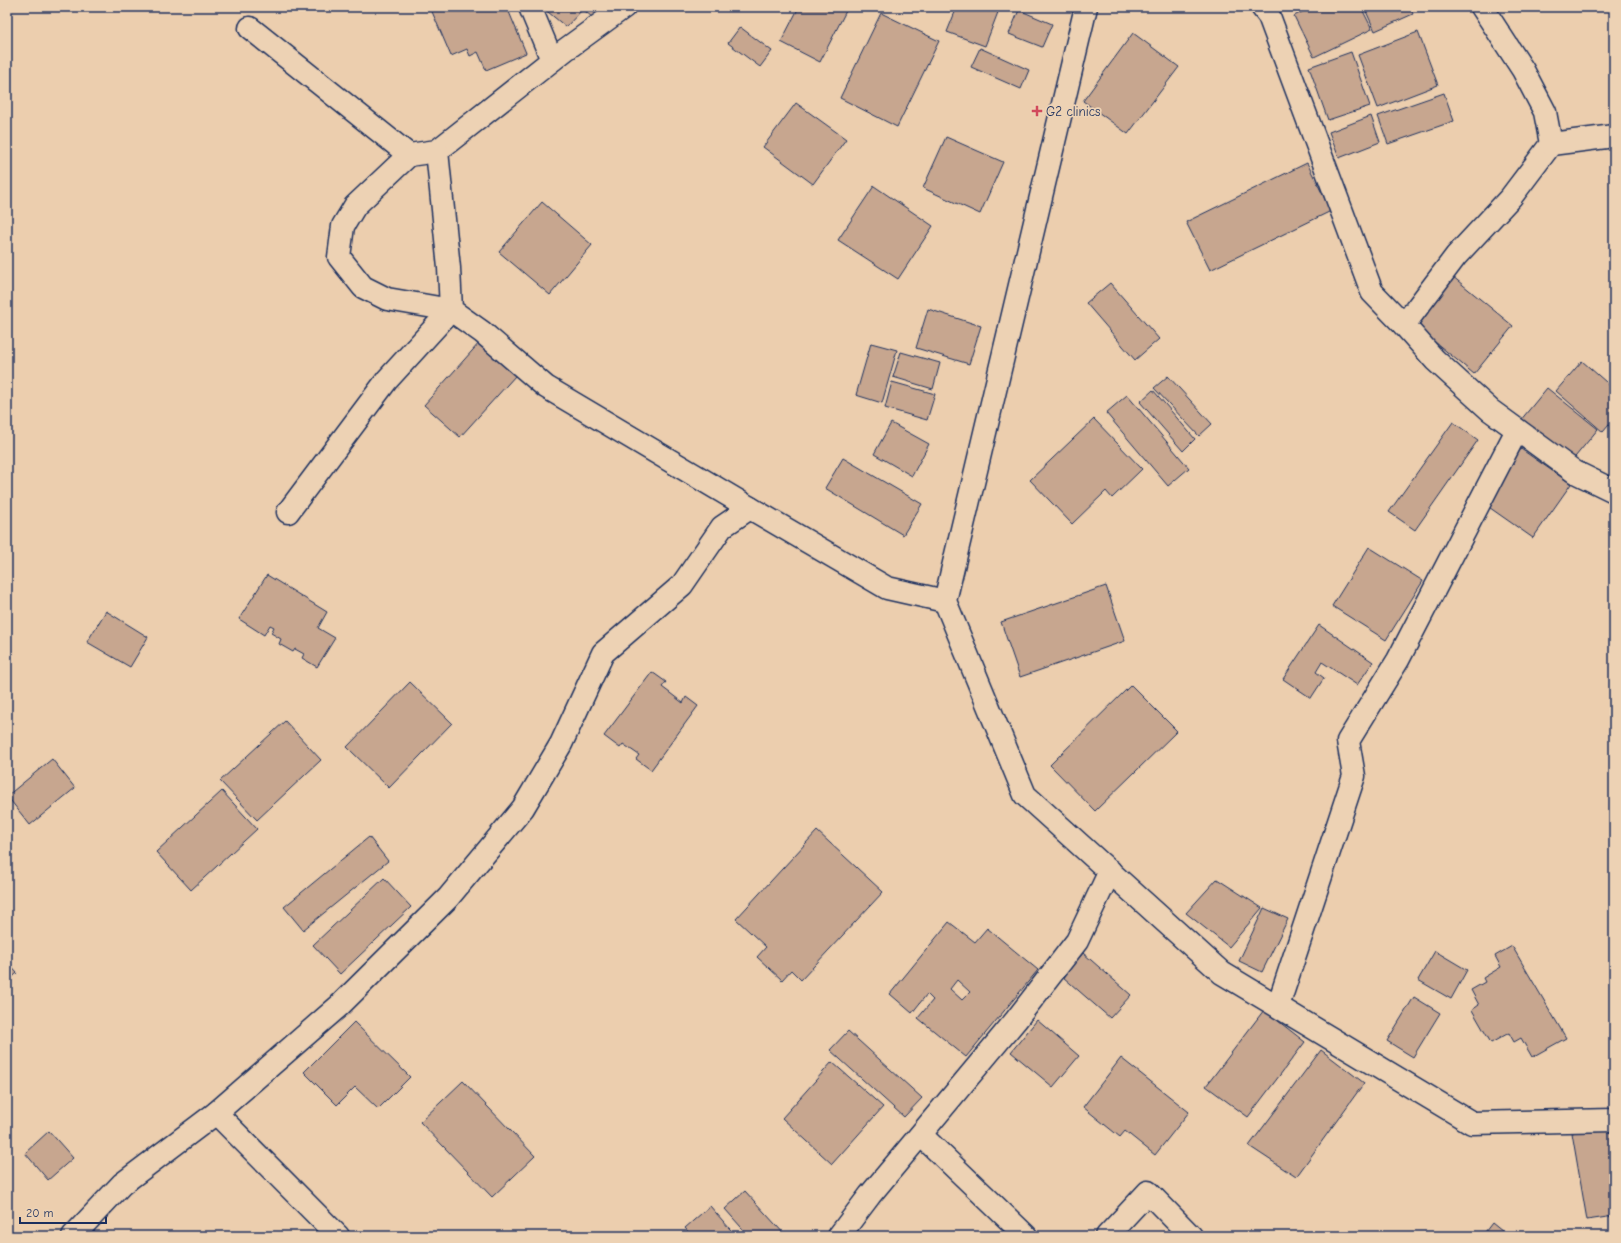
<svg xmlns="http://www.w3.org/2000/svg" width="1621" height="1243" font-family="'Comic Neue',sans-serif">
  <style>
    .building { fill: #c7a68f; stroke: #1b2f5e; fill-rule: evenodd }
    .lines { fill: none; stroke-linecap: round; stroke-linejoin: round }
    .street-casing { stroke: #1b2f5e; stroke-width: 25 }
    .street { stroke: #edd2b4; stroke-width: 22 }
    .poi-dot { fill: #d1495b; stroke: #edd2b4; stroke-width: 1.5 }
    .labels { text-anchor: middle; stroke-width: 3.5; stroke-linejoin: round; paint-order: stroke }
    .poi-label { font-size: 13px; fill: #1b2f5e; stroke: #edd2b4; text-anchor: start }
  </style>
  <rect width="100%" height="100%" fill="#ecceae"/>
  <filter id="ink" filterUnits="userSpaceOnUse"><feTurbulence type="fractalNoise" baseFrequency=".025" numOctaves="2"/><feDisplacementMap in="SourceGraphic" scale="8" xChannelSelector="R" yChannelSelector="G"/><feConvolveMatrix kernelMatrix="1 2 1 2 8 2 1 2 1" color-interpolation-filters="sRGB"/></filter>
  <g filter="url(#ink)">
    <g class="building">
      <polygon points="430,7 507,7 526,53 486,70 478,52 470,56 467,49 451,56"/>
      <polygon points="542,7 606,7 594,19 583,9 566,27"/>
      <polygon points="799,7 848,7 820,62 781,42"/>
      <polygon points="957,7 1000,7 985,46 947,32"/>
      <polygon points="1312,7 1361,7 1372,29 1314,57 1294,16"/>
      <polygon points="1364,7 1410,7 1413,14 1375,31"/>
      <polygon points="1019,10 1052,24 1042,47 1009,34"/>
      <polygon points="881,13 939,41 897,127 840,98"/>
      <polygon points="740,27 772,51 760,67 728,43"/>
      <polygon points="1418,32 1438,85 1378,108 1358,55"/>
      <polygon points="1133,33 1179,67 1128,134 1083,101"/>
      <polygon points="980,48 1029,70 1021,89 971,67"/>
      <polygon points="1351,52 1370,106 1328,120 1309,67"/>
      <polygon points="1444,93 1454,121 1388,144 1378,116"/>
      <polygon points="796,103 846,139 813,184 763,147"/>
      <polygon points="1371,116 1380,142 1339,158 1329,132"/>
      <polygon points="946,137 1003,162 980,214 923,188"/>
      <polygon points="1307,163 1331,211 1210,270 1186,222"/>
      <polygon points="874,186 933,226 898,279 838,240"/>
      <polygon points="542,202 592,245 550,295 499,252"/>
      <polygon points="1452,276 1513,326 1474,374 1413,324"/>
      <polygon points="1110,283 1159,339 1135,360 1086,303"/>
      <polygon points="928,309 981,326 969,364 916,348"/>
      <polygon points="480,342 516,375 460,437 424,405"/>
      <polygon points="871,343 897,350 882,403 856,395"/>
      <polygon points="901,352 940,363 933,389 893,377"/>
      <polygon points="1582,361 1614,389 1614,419 1603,432 1556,391"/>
      <polygon points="1168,376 1212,424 1199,436 1154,388"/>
      <polygon points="892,382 935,394 927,420 885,408"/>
      <polygon points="1547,388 1598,429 1571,462 1520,421"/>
      <polygon points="1153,390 1195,439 1183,451 1140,402"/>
      <polygon points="1127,395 1189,468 1168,486 1106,413"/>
      <polygon points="1094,419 1142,469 1112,498 1106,491 1072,524 1030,480"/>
      <polygon points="1453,422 1478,440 1415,530 1389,512"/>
      <polygon points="891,423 929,444 912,476 874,454"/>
      <polygon points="1521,449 1571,484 1533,538 1483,503"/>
      <polygon points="843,458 922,504 903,535 825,488"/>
      <polygon points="1369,547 1423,581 1386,640 1332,606"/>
      <polygon points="267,575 327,612 318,628 335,638 317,667 302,658 304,654 295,649 293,652 279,644 281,639 271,633 274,627 270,625 264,635 239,619"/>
      <polygon points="1106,586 1125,641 1020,677 1001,622"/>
      <polygon points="106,611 148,637 130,667 87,642"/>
      <polygon points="1319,625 1373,662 1357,685 1322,662 1316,672 1324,678 1311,698 1283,679"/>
      <polygon points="652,672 666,682 662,687 683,703 686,697 698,706 651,770 636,759 639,755 623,744 620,748 604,736"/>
      <polygon points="410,682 452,723 389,788 347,747"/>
      <polygon points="1131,685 1177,731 1095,811 1050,765"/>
      <polygon points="285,721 321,760 257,820 220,781"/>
      <polygon points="52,759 75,788 30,825 7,796"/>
      <polygon points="222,791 257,829 191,890 156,852"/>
      <polygon points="817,831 883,892 801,980 791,970 782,980 757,957 766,947 736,919"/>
      <polygon points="369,837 388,861 303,930 284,907"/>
      <polygon points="384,878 411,907 340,974 313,945"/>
      <polygon points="1217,879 1262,908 1229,947 1186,913"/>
      <polygon points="1264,908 1288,919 1262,972 1239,961"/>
      <path d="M949 922 975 942 987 928 1038 970 966 1057 918 1018 933 1000 927 994 912 1013 890 994ZM957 980 970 992 962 1000 950 989Z"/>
      <polygon points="1512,946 1566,1038 1532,1057 1521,1038 1514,1042 1509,1033 1491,1043 1472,1010 1479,1005 1471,990 1485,982 1483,978 1501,967 1495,956"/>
      <polygon points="1435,951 1467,970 1451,999 1418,980"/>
      <polygon points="1083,953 1131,995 1110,1018 1063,977"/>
      <polygon points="7,962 17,973 7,982"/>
      <polygon points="1414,997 1440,1013 1413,1057 1387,1041"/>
      <polygon points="1264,1010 1305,1042 1248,1117 1206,1086"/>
      <polygon points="1037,1020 1079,1056 1053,1087 1011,1052"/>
      <polygon points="354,1022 410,1077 378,1109 355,1087 337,1105 304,1072"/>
      <polygon points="848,1031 922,1098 904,1117 830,1050"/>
      <polygon points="1321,1050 1364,1083 1296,1177 1249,1146"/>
      <polygon points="1121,1058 1189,1112 1155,1155 1125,1131 1120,1137 1083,1107"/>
      <polygon points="832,1062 883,1107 832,1164 782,1118"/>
      <polygon points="463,1081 535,1156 492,1197 420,1122"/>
      <polygon points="1614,1125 1614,1216 1587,1220 1572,1133"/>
      <polygon points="49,1131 73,1158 48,1180 25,1153"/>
      <polygon points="745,1191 786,1236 749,1236 725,1209"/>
      <polygon points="710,1206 736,1236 692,1236 685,1228"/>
      <polygon points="1492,1223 1508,1236 1482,1236"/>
    </g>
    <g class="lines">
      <defs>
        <g id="street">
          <polyline points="530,7 552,60"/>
          <polyline points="1086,7 945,601 1025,795 1222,973 1472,1123 1614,1120"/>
          <polyline points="1262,7 1269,16 1372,292 1404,325"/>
          <polyline points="1482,7 1523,70 1545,112 1551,144 1511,197 1456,256 1404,325 1435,360 1490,410 1575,472 1614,491"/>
          <polyline points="250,28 409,155 437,151 565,50 624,7"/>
          <polyline points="1551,144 1614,136"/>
          <polyline points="437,151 449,268 451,310 482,332 546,387 750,508"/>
          <polyline points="409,155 355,206 343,226 339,257 363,287 387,299 451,310"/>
          <polyline points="288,512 387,380 451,310"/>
          <polyline points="1278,1006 1354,776 1348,741 1398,660 1517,430"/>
          <polyline points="216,1113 338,1236"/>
          <polyline points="921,1135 1026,1236"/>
          <polyline points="73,1236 122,1184 216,1113 339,1006 448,898 523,808 561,744 603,653 682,585 722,527 750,508 887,588 945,601"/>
          <polyline points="839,1236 870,1195 1016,1020 1077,941 1110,871"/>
          <polyline points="1107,1236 1148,1192 1191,1236"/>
        </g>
      </defs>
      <use href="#street" class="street-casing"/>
      <use href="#street" class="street"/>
    </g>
  </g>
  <path class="poi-dot" d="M1035 105h4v4h4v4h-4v4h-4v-4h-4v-4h4z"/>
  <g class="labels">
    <g class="poi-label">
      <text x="1046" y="116">G2 clinics</text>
    </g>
  </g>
  <rect width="1621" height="1243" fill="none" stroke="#edd2b4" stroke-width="24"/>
  <rect x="12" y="12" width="1597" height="1219" fill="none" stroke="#1b2f5e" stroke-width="1.5" filter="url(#ink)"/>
  <path d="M20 1217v6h86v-6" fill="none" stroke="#1b2f5e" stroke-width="2"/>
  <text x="26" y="1217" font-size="12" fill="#1b2f5e" stroke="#edd2b4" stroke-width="3" paint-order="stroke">20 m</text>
</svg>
